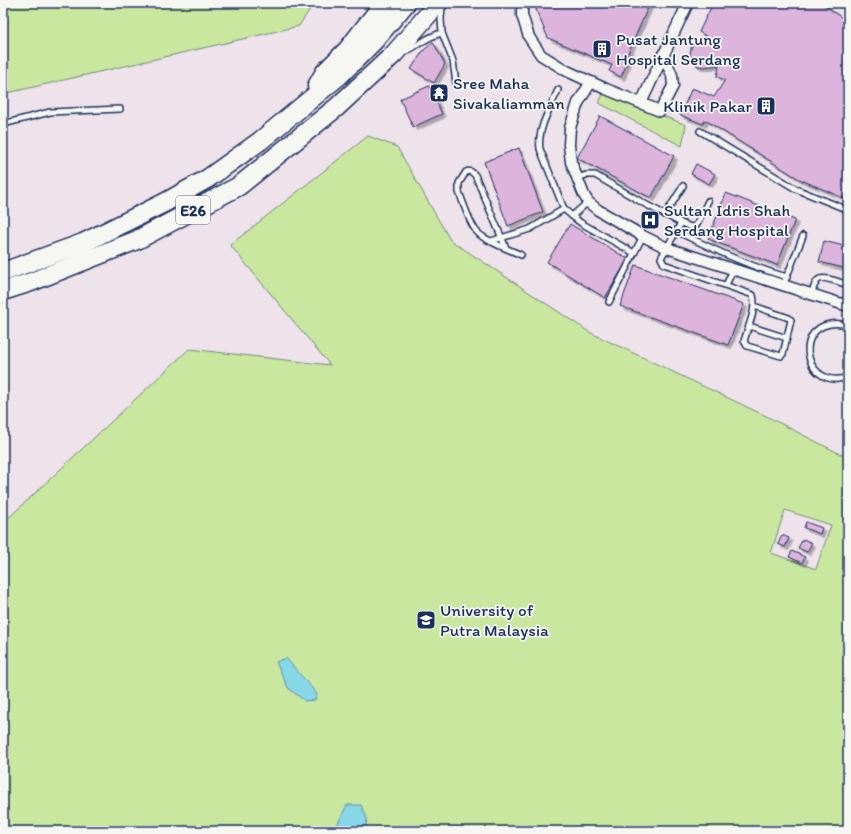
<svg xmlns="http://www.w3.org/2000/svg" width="851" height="834" font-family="Itim,sans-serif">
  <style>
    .green { fill: #c9e79f; stroke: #728b7e; fill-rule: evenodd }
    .water { fill: #88d7e6; stroke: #5c94b0 }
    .building { fill: #ddb4db; stroke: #1b2f5e; filter: url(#shadow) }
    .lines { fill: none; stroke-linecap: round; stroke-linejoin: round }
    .service-casing { stroke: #1b2f5e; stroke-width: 8 }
    .minor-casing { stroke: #1b2f5e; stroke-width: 13 }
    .motorway-casing { stroke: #1b2f5e; stroke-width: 21 }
    .path { stroke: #1b2f5e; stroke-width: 1.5; stroke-dasharray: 4 3; stroke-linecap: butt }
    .service { stroke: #f6f6f2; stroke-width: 5 }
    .minor { stroke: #f6f6f2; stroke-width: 10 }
    .motorway { stroke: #f6f6f2; stroke-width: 18 }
    .labels { text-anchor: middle; stroke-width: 3.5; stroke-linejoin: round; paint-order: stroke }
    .shield { fill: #f6f6f2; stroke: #5d6b8a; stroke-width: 1 }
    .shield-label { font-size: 16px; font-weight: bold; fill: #1b2f5e }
    .poi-label { font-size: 17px; fill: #1b2f5e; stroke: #f6f6f2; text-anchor: start }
  </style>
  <defs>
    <filter id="shadow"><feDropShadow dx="3.5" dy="3.5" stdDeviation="0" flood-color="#0004"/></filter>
  </defs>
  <rect width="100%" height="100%" fill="#eee2eb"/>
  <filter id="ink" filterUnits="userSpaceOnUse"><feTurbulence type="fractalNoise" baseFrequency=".025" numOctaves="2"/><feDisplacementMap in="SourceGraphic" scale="8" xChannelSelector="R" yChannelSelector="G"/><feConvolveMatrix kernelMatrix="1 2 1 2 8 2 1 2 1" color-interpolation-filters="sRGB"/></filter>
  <g filter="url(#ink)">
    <g class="green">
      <polygon points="3,3 314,3 299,26 3,94"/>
      <polygon points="604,92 686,125 682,146 599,103"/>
      <path d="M368 136 397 147 450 240 589 332 766 416 848 458V831H3V523L189 349 330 365 230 245ZM785 510 831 525 816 569 771 553Z"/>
    </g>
    <g class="water">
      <polygon points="286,658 317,694 315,700 305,701 288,688 276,662"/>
      <polygon points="347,805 361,805 367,819 365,831 334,831"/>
    </g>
    <g class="building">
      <polygon points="539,3 650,3 625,60 628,61 621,77 609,71 612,65 548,38 536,10"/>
      <polygon points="713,3 821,3 848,22 848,200 799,179 705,120 703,124 680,115 692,88 714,97 725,80 717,77 719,65 704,67 698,66 693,62 690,54 691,48 694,43 706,36 699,32"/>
      <polygon points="433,42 445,64 434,83 411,69 423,51"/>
      <polygon points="429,86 442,114 413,127 400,99"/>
      <polygon points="600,116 674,156 651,198 577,158"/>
      <polygon points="519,148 543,212 508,226 484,162"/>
      <polygon points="696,164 715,174 709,184 691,174"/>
      <polygon points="726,193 795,220 777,265 708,239"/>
      <polygon points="570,224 628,259 605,298 547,262"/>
      <polygon points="824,241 848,247 848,269 819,262"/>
      <polygon points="635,265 744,304 728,345 620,306"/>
      <polygon points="806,522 822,528 820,534 804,528"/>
      <polygon points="782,535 789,538 785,547 778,544"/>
      <polygon points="803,539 812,543 807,552 798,548"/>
      <polygon points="792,551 805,557 802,563 789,557"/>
    </g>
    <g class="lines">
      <defs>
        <g id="service">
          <polyline points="442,7 441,19 442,33 453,61 456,83"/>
          <path d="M404 52C417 47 427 36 442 33"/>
          <path d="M558 90C550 109 537 129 540 149L564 209 572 216 588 202"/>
          <polyline points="3,124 50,112 120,109"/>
          <polyline points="700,131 796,189 848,210"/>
          <path d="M578 178 586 175H595L645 204 681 223 661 258 664 264 753 295C757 309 748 327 744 341L747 346 781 356 783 354 791 320 789 318 754 306"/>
          <polyline points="665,215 683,186"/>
          <polyline points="572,216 581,223 634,253"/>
          <polyline points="681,223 691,227 696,226 708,201"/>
          <path d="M676 231C713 249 748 266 787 277"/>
          <polyline points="491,241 530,229 564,209"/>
          <path d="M506 248 475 175C472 172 470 170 466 172L459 183V192C464 204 469 223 477 232 486 242 509 249 521 255"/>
          <polyline points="726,285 733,270"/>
          <polyline points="783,286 803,236"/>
          <path d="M811 295C813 290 814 284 818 280 823 275 841 283 848 285"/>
          <polyline points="609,302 643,236"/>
          <polyline points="749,326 787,338"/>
          <path d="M848 326C842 323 836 323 830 324 792 331 807 391 848 377"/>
        </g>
        <g id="minor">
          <polyline points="524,3 522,10 522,15 529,37 541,55 567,71 606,89 660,111 673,86 672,75 663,54"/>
          <polyline points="591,82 578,103 570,128 569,145 571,162 584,195 588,202 598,210 643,236 667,248 848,306"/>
          <polyline points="641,103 688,3"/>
        </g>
        <g id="motorway">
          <polyline points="317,86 325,72 348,49 384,3"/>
          <polyline points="3,272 83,243 164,203 207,179 260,141 340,75 374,41 406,3"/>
          <polyline points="3,291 31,282 137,240 239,186 337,107 394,54 438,3"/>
        </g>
      </defs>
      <use href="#service" class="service-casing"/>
      <use href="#minor" class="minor-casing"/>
      <use href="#motorway" class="motorway-casing"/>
      <polyline class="path" points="836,3 848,14"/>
      <use href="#service" class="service"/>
      <use href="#minor" class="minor"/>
      <use href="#motorway" class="motorway"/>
    </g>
  </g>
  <defs>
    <symbol id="building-square" viewBox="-11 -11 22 22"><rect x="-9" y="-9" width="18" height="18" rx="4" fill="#1b2f5e" stroke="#f6f6f2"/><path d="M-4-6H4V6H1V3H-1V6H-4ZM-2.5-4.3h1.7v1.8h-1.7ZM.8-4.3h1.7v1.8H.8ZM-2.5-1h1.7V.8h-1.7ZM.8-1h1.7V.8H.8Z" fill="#fff"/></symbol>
    <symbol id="temple-square" viewBox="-11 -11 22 22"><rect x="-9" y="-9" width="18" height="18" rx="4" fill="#1b2f5e" stroke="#f6f6f2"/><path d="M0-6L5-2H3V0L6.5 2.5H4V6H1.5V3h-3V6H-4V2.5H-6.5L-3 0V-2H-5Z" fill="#fff"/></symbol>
    <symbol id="hospital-square" viewBox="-11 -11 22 22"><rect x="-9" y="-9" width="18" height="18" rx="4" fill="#1b2f5e" stroke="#f6f6f2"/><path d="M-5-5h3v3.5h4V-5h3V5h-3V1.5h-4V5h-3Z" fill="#fff"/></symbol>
    <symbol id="university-square" viewBox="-11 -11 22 22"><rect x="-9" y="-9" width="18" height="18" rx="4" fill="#1b2f5e" stroke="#f6f6f2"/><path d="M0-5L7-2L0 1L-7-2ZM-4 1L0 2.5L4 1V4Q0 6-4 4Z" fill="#fff"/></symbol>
  </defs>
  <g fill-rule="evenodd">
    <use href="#building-square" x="591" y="38" width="22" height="22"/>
    <use href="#temple-square" x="428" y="82" width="22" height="22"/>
    <use href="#building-square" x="755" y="95" width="22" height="22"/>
    <use href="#hospital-square" x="639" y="209" width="22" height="22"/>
    <use href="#university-square" x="415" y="609" width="22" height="22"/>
  </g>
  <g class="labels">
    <rect class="shield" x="176" y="196" width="34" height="28" rx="3"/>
    <g class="shield-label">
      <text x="193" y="216">E26</text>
    </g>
    <g class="poi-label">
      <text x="616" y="45">Pusat Jantung<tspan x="616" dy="20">Hospital Serdang</tspan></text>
      <text x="453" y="89">Sree Maha<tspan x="453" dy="20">Sivakaliamman</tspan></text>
      <text x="752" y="112" text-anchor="end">Klinik Pakar</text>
      <text x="664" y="216">Sultan Idris Shah<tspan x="664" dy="20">Serdang Hospital</tspan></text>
      <text x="440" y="616">University of<tspan x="440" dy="20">Putra Malaysia</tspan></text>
    </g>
  </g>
  <rect width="851" height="834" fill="none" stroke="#f6f6f2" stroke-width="16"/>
  <rect x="8" y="8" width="835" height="818" fill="none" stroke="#1b2f5e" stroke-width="1.5" filter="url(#ink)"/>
</svg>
